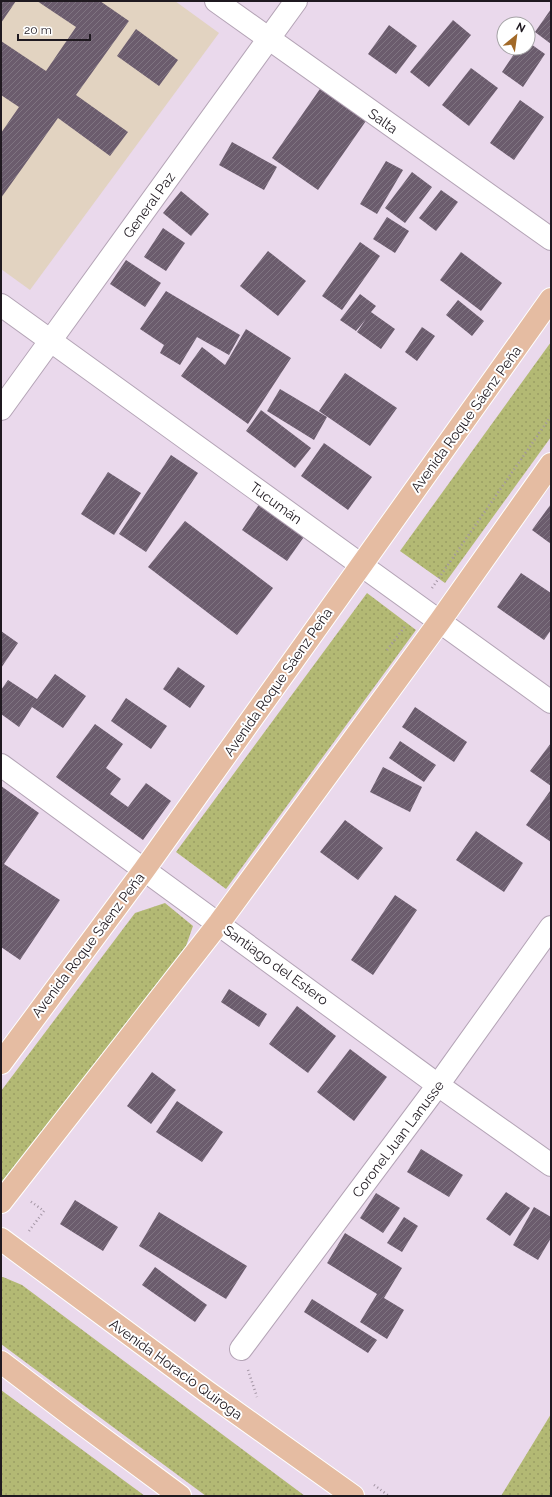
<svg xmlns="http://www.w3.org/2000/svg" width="552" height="1497" font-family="Raleway,sans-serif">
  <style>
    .education { fill: #e2d3c1 }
    .park { fill: url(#park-dots) }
    .building { fill: url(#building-hatch) }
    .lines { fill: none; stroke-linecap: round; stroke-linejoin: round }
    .minor-casing { stroke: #b4a4b6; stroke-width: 24 }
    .major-casing { stroke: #fff; stroke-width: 24 }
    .path { stroke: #a395a4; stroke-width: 2.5; stroke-dasharray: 1 3; stroke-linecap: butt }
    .minor { stroke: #fff; stroke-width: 22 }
    .major { stroke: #e5bca2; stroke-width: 22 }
    .labels { text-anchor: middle; stroke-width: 4; stroke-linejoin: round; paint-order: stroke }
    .street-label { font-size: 14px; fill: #1f1920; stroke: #fff }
  </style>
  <defs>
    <pattern id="park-dots" width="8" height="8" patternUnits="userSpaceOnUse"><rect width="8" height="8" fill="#b3b974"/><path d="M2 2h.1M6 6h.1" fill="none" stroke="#9a9e64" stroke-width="1.8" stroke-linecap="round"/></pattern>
    <pattern id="building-hatch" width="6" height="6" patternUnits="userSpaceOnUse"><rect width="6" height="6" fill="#6b5c6d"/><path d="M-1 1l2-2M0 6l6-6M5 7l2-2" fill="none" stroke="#7f7481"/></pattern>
  </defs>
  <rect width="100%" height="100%" fill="#ead9ec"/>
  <polygon class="education" points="1,1 175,1 219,33 30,290 1,269"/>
  <g class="park">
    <polygon points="551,342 551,437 445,583 400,551"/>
    <polygon points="367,593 416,630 226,889 176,852"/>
    <polygon points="165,903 193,926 185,949 1,1187 1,1091 135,913"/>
    <polygon points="1,1277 3,1277 22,1285 305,1496 206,1496 1,1344"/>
    <polygon points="1,1390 145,1496 1,1496"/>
    <polygon points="551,1414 551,1496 501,1496"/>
  </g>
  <g class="building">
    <polygon points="1,1 16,1 1,23"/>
    <polygon points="37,1 100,1 129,21 76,95 128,132 110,156 58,118 1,198 1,133 19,107 1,95 1,41 46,71 76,27"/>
    <polygon points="551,9 551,44 535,32"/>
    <polygon points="453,20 471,35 429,87 410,72"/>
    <polygon points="389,25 417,46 396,74 368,54"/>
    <polygon points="136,29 178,60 159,86 117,56"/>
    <polygon points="528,42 545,54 523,87 502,72 518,48 528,48"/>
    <polygon points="471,68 498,88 469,126 442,105"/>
    <polygon points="322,86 368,118 318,190 272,158"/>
    <polygon points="520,100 544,117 514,160 490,143"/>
    <polygon points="232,142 277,167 264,190 219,165"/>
    <polygon points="386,161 403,170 377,214 360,204"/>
    <polygon points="412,172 432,187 405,223 385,208"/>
    <polygon points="441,190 458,202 436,231 419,218"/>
    <polygon points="181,191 209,214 191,236 163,213"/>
    <polygon points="387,217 409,231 395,253 373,239"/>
    <polygon points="163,228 185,243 166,271 144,257"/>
    <polygon points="360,242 380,256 342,310 322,296"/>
    <polygon points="268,251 306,281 278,316 240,286"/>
    <polygon points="461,252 502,283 481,311 440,280"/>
    <polygon points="126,260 161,283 145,307 110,284"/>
    <polygon points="166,291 240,335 229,355 197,337 180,365 160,353 164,345 140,329"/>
    <polygon points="360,294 376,306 371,312 395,329 381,349 357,332 366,319 356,331 340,320"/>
    <polygon points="458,300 484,321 472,336 446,315"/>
    <polygon points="422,327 435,336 417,361 405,352"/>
    <polygon points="246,329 291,358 248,424 181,376 202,347 225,365"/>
    <polygon points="345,373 397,408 370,446 319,411"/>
    <polygon points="280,389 327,417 314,440 267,411"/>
    <polygon points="261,410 311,448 295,468 246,431"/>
    <polygon points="324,443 372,477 348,510 301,476"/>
    <polygon points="171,455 198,473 146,552 119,534"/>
    <polygon points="108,472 141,493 114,535 81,514"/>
    <polygon points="260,503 306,534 287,561 242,530"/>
    <polygon points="551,504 551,544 532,530"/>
    <polygon points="185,521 273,588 237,635 148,567"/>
    <polygon points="521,573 551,593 551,630 544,640 497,607"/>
    <polygon points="1,631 18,643 1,668"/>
    <polygon points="178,667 205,686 190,708 163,689"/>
    <polygon points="55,674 86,696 63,728 32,707 19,727 1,714 1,690 8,680 37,699"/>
    <polygon points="126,698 167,726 151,749 111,721"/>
    <polygon points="415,707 467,742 454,762 402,727"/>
    <polygon points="95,724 123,744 106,768 121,779 110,794 128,807 146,783 171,801 143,840 56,777"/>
    <polygon points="400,741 436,765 424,782 389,758"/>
    <polygon points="551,743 551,786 530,771"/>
    <polygon points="383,767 422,787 410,812 370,792"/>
    <polygon points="1,786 39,813 4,864 60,900 20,960 1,947"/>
    <polygon points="550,791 551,791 551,842 526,825"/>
    <polygon points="345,820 383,848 358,880 320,852"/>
    <polygon points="476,831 523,863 504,892 456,860"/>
    <polygon points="395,895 417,910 373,975 351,960"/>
    <polygon points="229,989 267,1014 259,1027 221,1002"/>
    <polygon points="297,1006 336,1036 308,1073 269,1044"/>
    <polygon points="350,1049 387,1077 354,1121 317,1092"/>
    <polygon points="152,1072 176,1090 151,1124 127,1106"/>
    <polygon points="177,1101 223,1132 202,1162 156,1132"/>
    <polygon points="421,1149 463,1175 449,1197 407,1172"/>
    <polygon points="506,1192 530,1208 510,1236 486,1219"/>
    <polygon points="376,1193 400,1208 383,1233 360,1218"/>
    <polygon points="75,1200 118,1227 103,1251 60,1224"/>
    <polygon points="534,1207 551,1217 551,1238 538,1260 513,1245"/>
    <polygon points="159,1212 247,1266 226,1299 139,1246"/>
    <polygon points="404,1217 418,1226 402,1252 387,1243"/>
    <polygon points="345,1233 402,1268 384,1298 404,1310 387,1339 360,1322 377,1294 327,1263"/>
    <polygon points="155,1267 207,1305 195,1322 142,1285"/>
    <polygon points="312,1299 377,1340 368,1353 304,1312"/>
  </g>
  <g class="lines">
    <defs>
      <g id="minor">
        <polyline points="216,1 551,239"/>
        <polyline points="1,305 551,702"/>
        <polyline points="1,409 296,1"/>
        <polyline points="1,765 438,1085 551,1165"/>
        <polyline points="241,1349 438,1085 551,927"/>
      </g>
      <g id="major">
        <polyline points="1,1063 144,870 551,299"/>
        <polyline points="1,1202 219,923 440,621 551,464"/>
        <polyline points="1,1239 206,1391 353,1496"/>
        <polyline points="1,1362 72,1416 180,1496"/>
      </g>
    </defs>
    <use href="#minor" class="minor-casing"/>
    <use href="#major" class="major-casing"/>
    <g class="path">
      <polyline points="432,588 551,416"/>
      <polyline points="387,650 406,625"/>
      <polyline points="29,1231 44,1211 30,1201"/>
      <polyline points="248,1370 257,1397"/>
      <polyline points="374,1485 389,1496"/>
    </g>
    <use href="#minor" class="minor"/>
    <use href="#major" class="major"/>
  </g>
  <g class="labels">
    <g class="street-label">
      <text transform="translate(383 121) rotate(35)" y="5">Salta</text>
      <text transform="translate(149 205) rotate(-54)" y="5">General Paz</text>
      <text transform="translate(466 419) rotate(-54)" y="5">Avenida Roque Sáenz Peña</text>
      <text transform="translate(276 503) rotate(36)" y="5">Tucumán</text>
      <text transform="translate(278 682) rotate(-55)" y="5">Avenida Roque Sáenz Peña</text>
      <text transform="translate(88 945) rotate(-53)" y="5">Avenida Roque Sáenz Peña</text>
      <text transform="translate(276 965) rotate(36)" y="5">Santiago del Estero</text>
      <text transform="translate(398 1139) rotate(-53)" y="5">Coronel Juan Lanusse</text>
      <text transform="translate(176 1369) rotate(36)" y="5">Avenida Horacio Quiroga</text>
    </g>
  </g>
  <rect width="552" height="1497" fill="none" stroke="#1f1920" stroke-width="4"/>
  <g transform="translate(516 36) rotate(29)"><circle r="19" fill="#ffffff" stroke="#a5a3a6"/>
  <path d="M0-3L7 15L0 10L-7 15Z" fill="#a26927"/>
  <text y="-6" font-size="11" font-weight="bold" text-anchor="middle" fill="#1f1920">N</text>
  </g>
  <path d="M18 34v6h72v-6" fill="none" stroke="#1f1920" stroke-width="2"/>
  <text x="24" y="34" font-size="12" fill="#1f1920" stroke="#ffffff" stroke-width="3" paint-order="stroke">20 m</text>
</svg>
